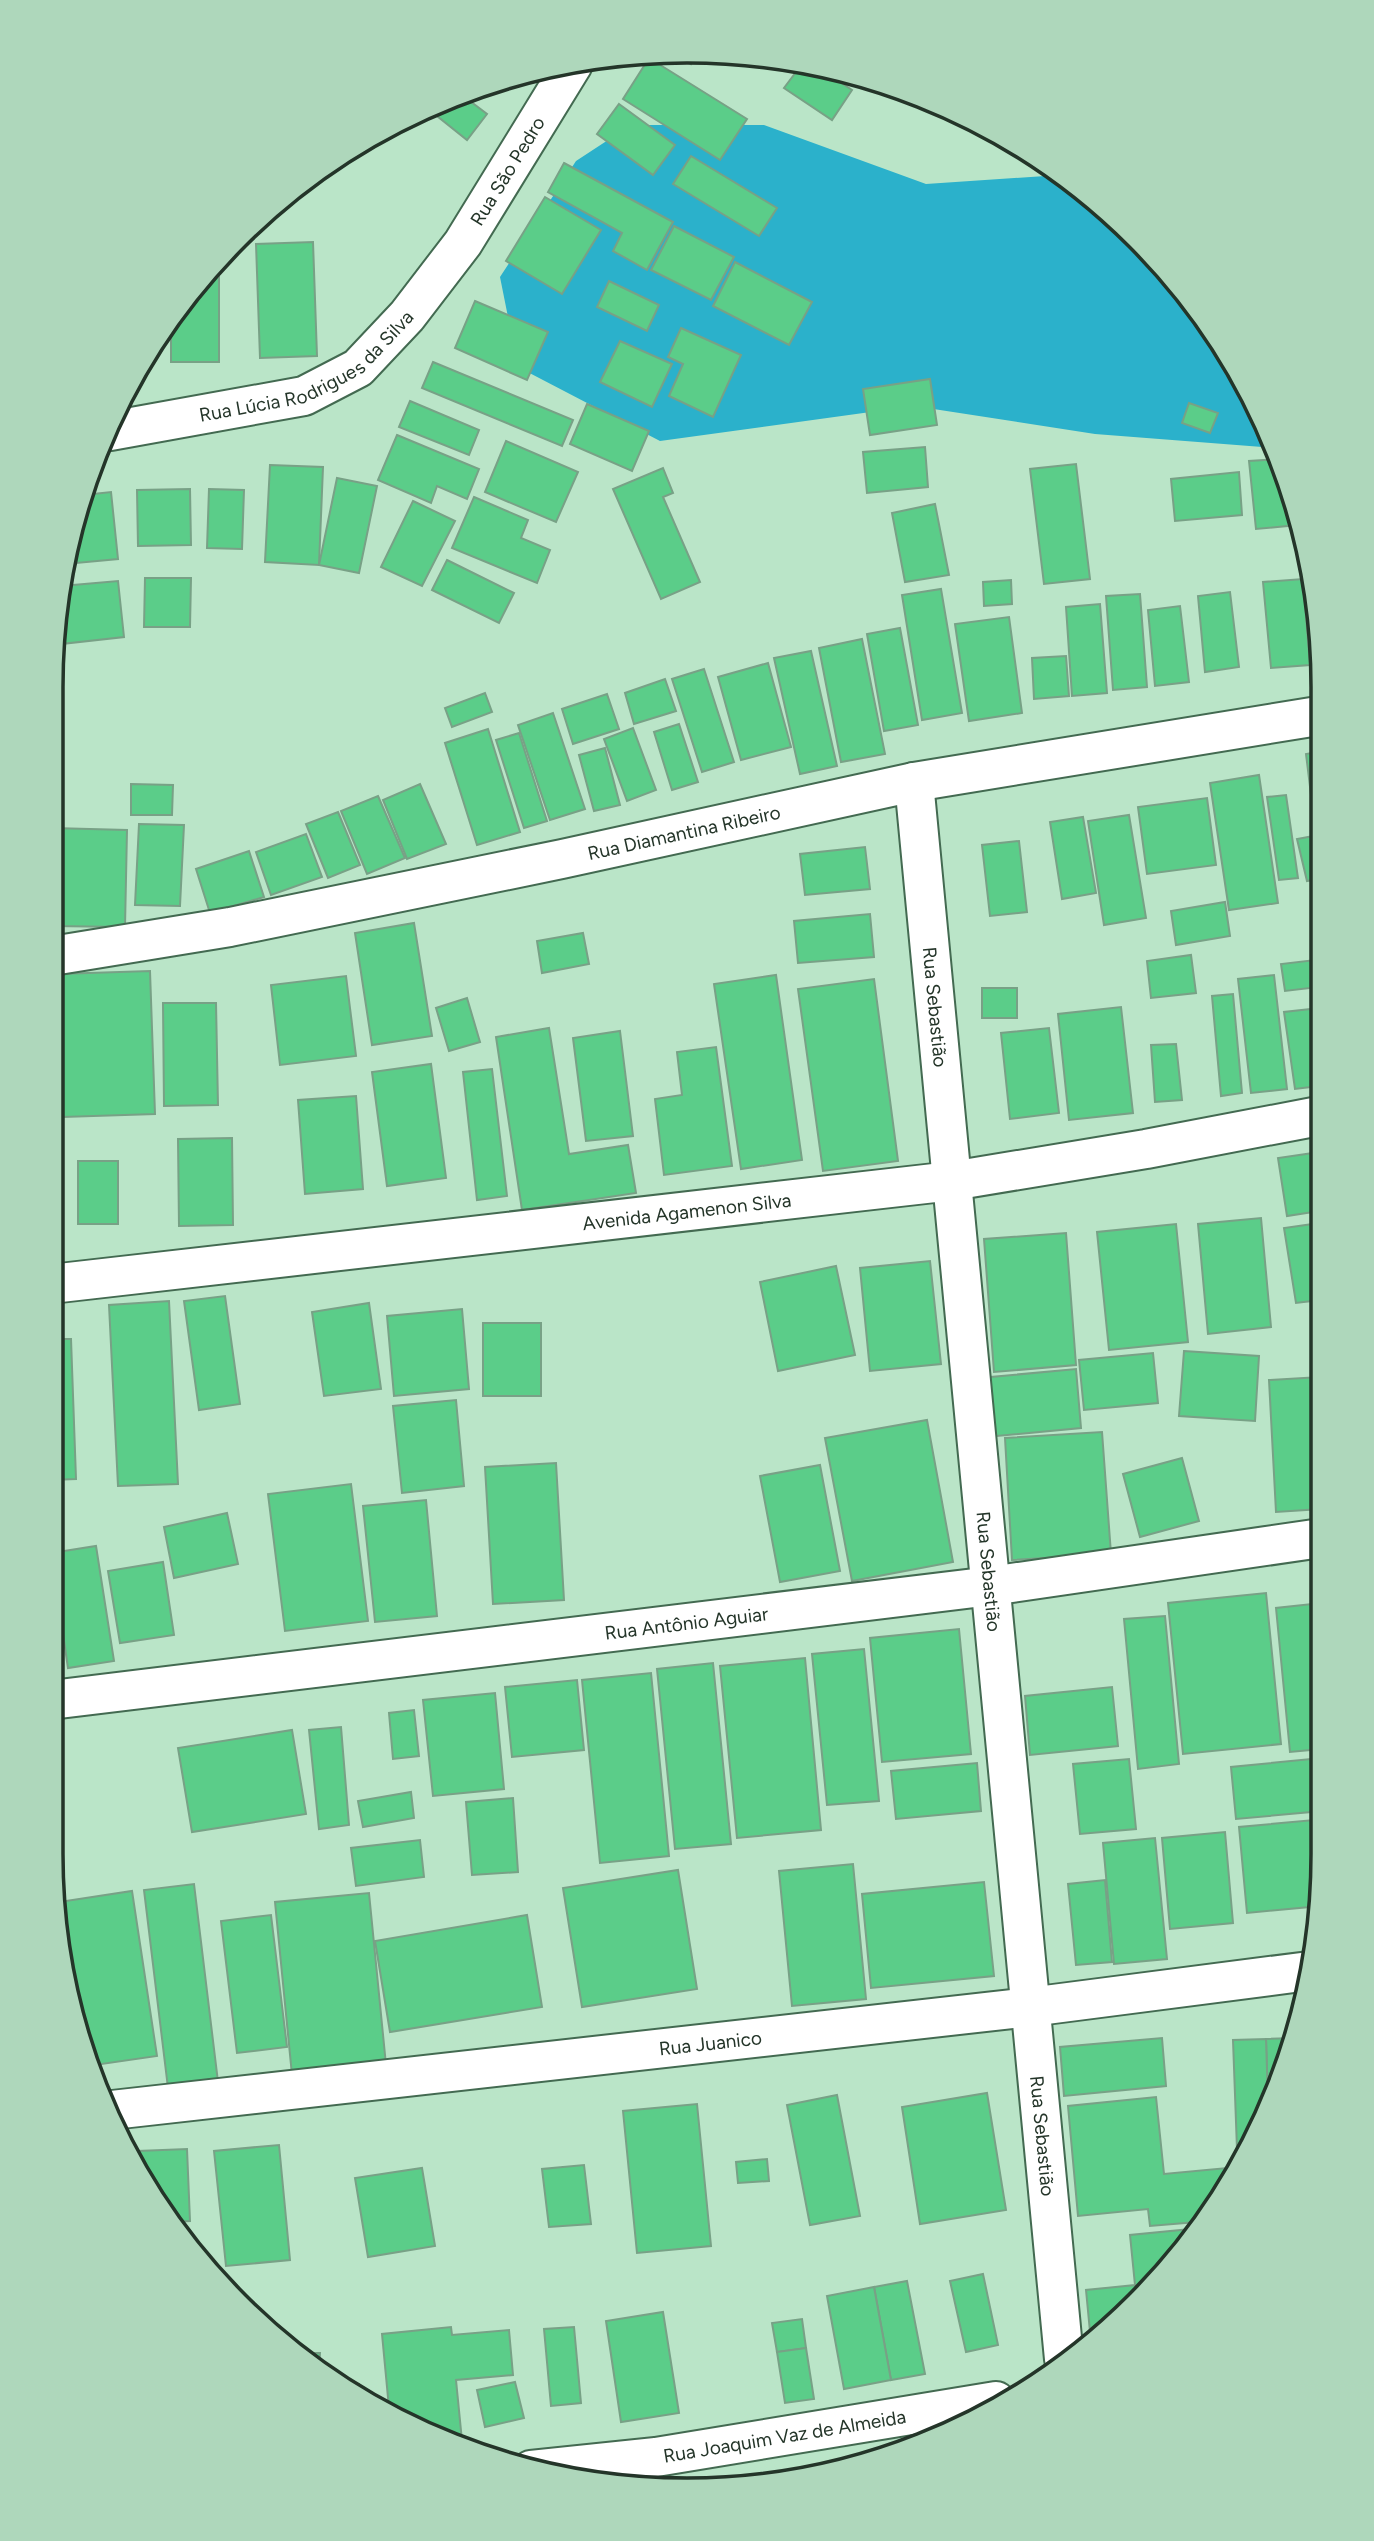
<svg xmlns="http://www.w3.org/2000/svg" width="1374" height="2541" font-family="Figtree,sans-serif">
  <style>
    .water { fill: #2bb1cb }
    .building { fill: #5bcd89; stroke: #78a186; stroke-width: 2 }
    .lines { fill: none; stroke-linecap: round; stroke-linejoin: round }
    .minor-casing { stroke: #436a51; stroke-width: 42 }
    .minor { stroke: #fff; stroke-width: 38 }
    .labels { text-anchor: middle; stroke-width: 5; stroke-linejoin: round; paint-order: stroke }
    .street-label { font-size: 19px; fill: #243529; stroke: #bae5c8 }
    .rim { fill: none; stroke: #243529; stroke-width: 3.5 }
  </style>
  <rect width="100%" height="100%" fill="#bae5c8"/>
  <polygon class="water" points="631,125 764,125 926,184 1060,175 1107,209 1216,333 1276,448 1095,434 914,406 660,441 518,367 500,277 576,161"/>
  <g class="building">
    <polygon points="673,53 697,54 691,64"/>
    <polygon points="649,58 747,119 720,160 623,99"/>
    <polygon points="802,64 819,68 852,90 832,120 784,88"/>
    <polygon points="462,95 487,114 467,140 427,108"/>
    <polygon points="619,104 675,145 653,175 597,134"/>
    <polygon points="691,156 777,208 759,236 673,184"/>
    <polygon points="564,163 673,222 647,270 613,251 622,233 548,192"/>
    <polygon points="545,197 601,230 562,294 506,261"/>
    <polygon points="674,226 734,257 711,300 651,270"/>
    <polygon points="313,242 317,356 260,358 256,244"/>
    <polygon points="735,262 812,302 789,345 713,306"/>
    <polygon points="202,276 219,277 219,362 171,362 171,319"/>
    <polygon points="609,281 659,305 647,331 597,307"/>
    <polygon points="475,301 548,332 527,380 455,348"/>
    <polygon points="681,328 741,355 713,417 669,396 683,364 668,357"/>
    <polygon points="620,341 672,364 652,407 600,382"/>
    <polygon points="433,362 573,420 562,446 422,388"/>
    <polygon points="930,379 937,425 870,435 863,389"/>
    <polygon points="410,401 479,430 469,455 399,427"/>
    <polygon points="1189,403 1218,413 1210,433 1182,423"/>
    <polygon points="587,404 649,431 632,471 570,444"/>
    <polygon points="397,435 479,469 467,499 437,486 431,503 378,480"/>
    <polygon points="506,441 578,472 556,522 485,492"/>
    <polygon points="925,447 928,487 867,493 863,452"/>
    <polygon points="1279,459 1297,525 1256,529 1249,461"/>
    <polygon points="1076,464 1090,579 1044,584 1030,469"/>
    <polygon points="270,465 323,467 319,565 265,562"/>
    <polygon points="663,468 673,493 663,497 700,582 661,599 613,489"/>
    <polygon points="1239,472 1242,515 1175,521 1171,479"/>
    <polygon points="337,478 377,486 359,573 319,565"/>
    <polygon points="190,489 191,545 138,546 137,490"/>
    <polygon points="209,489 244,490 242,549 207,548"/>
    <polygon points="111,492 118,559 66,564 73,522 84,495"/>
    <polygon points="474,497 528,520 521,538 550,550 537,583 452,548"/>
    <polygon points="413,501 455,521 422,586 381,567"/>
    <polygon points="935,504 949,575 905,582 892,513"/>
    <polygon points="447,560 514,593 499,623 432,590"/>
    <polygon points="145,578 191,578 190,627 144,627"/>
    <polygon points="1303,579 1310,665 1271,668 1263,582"/>
    <polygon points="1011,580 1012,604 984,606 983,582"/>
    <polygon points="118,581 124,637 52,645 62,586"/>
    <polygon points="1312,581 1318,604 1318,644 1309,582"/>
    <polygon points="941,589 962,713 922,720 902,595"/>
    <polygon points="1230,592 1239,667 1205,672 1198,596"/>
    <polygon points="1140,594 1147,687 1113,690 1106,596"/>
    <polygon points="1100,604 1107,693 1072,696 1066,607"/>
    <polygon points="1180,606 1189,682 1155,686 1148,610"/>
    <polygon points="1009,617 1022,713 969,721 955,624"/>
    <polygon points="900,628 918,725 884,731 867,634"/>
    <polygon points="862,639 885,754 841,762 819,648"/>
    <polygon points="811,651 837,766 800,774 774,658"/>
    <polygon points="1066,656 1069,696 1034,699 1032,658"/>
    <polygon points="768,663 791,747 741,760 718,677"/>
    <polygon points="704,669 734,762 702,772 672,679"/>
    <polygon points="665,679 676,711 634,724 625,693"/>
    <polygon points="485,693 492,712 452,727 445,708"/>
    <polygon points="607,694 619,729 573,744 562,709"/>
    <polygon points="553,713 585,809 550,820 518,725"/>
    <polygon points="679,724 698,782 672,790 654,732"/>
    <polygon points="633,728 656,790 627,801 604,739"/>
    <polygon points="488,729 520,832 477,845 445,743"/>
    <polygon points="519,733 547,821 524,828 496,740"/>
    <polygon points="605,748 620,805 594,811 579,755"/>
    <polygon points="1318,752 1319,819 1314,819 1306,754"/>
    <polygon points="1259,775 1278,903 1229,910 1210,783"/>
    <polygon points="131,784 173,785 172,815 131,815"/>
    <polygon points="420,784 446,844 407,859 383,800"/>
    <polygon points="1286,795 1298,878 1279,880 1267,797"/>
    <polygon points="378,796 405,858 367,874 341,811"/>
    <polygon points="1207,798 1216,865 1147,874 1138,807"/>
    <polygon points="338,812 360,865 328,878 306,824"/>
    <polygon points="1129,815 1146,918 1104,925 1088,821"/>
    <polygon points="1083,817 1096,893 1062,899 1050,822"/>
    <polygon points="139,824 184,825 180,906 135,905"/>
    <polygon points="52,828 127,830 125,927 52,926"/>
    <polygon points="306,834 322,877 271,895 256,852"/>
    <polygon points="1319,835 1319,879 1307,881 1297,839"/>
    <polygon points="1019,841 1027,912 990,916 982,845"/>
    <polygon points="865,847 870,889 805,895 800,854"/>
    <polygon points="249,851 264,897 210,913 196,869"/>
    <polygon points="1225,902 1230,936 1176,945 1171,911"/>
    <polygon points="870,914 874,957 798,963 794,921"/>
    <polygon points="414,923 432,1036 372,1045 355,933"/>
    <polygon points="583,933 589,964 542,973 537,941"/>
    <polygon points="1191,955 1196,993 1151,998 1147,961"/>
    <polygon points="1315,960 1319,987 1285,991 1281,964"/>
    <polygon points="150,971 155,1114 63,1117 58,974"/>
    <polygon points="776,975 802,1160 741,1169 714,984"/>
    <polygon points="1274,975 1287,1089 1251,1093 1238,979"/>
    <polygon points="346,976 356,1056 280,1065 271,985"/>
    <polygon points="874,979 898,1161 823,1171 798,989"/>
    <rect x="982" y="988" width="35" height="30"/>
    <polygon points="1233,994 1242,1093 1221,1096 1212,996"/>
    <polygon points="467,998 480,1042 449,1051 436,1008"/>
    <polygon points="163,1003 216,1003 218,1105 164,1106"/>
    <polygon points="1121,1007 1133,1113 1069,1120 1058,1014"/>
    <polygon points="1319,1008 1319,1086 1295,1089 1284,1012"/>
    <polygon points="549,1028 569,1154 628,1145 636,1193 522,1210 496,1037"/>
    <polygon points="1049,1028 1059,1113 1010,1119 1001,1033"/>
    <polygon points="620,1031 633,1136 586,1141 573,1038"/>
    <polygon points="1176,1044 1182,1100 1155,1102 1151,1045"/>
    <polygon points="716,1047 732,1166 664,1175 655,1099 682,1095 677,1052"/>
    <polygon points="431,1064 446,1178 387,1186 372,1072"/>
    <polygon points="492,1069 507,1196 477,1200 463,1072"/>
    <polygon points="356,1096 363,1189 305,1194 298,1100"/>
    <polygon points="232,1138 233,1225 179,1226 178,1139"/>
    <polygon points="1320,1152 1320,1211 1287,1216 1278,1158"/>
    <rect x="78" y="1161" width="40" height="63"/>
    <polygon points="1261,1218 1271,1327 1208,1334 1198,1224"/>
    <polygon points="1320,1223 1320,1300 1296,1303 1284,1228"/>
    <polygon points="1176,1224 1188,1342 1109,1350 1097,1232"/>
    <polygon points="1066,1233 1076,1365 994,1372 984,1239"/>
    <polygon points="930,1261 941,1364 870,1371 860,1268"/>
    <polygon points="836,1266 855,1355 778,1371 760,1282"/>
    <polygon points="225,1296 240,1404 199,1410 184,1301"/>
    <polygon points="169,1301 178,1484 118,1486 109,1305"/>
    <polygon points="369,1303 381,1389 324,1396 312,1312"/>
    <polygon points="462,1309 469,1389 394,1396 387,1316"/>
    <rect x="483" y="1323" width="58" height="73"/>
    <polygon points="51,1339 71,1339 76,1479 51,1480"/>
    <polygon points="1184,1351 1259,1356 1255,1421 1179,1416"/>
    <polygon points="1153,1353 1158,1403 1084,1410 1079,1360"/>
    <polygon points="1076,1369 1081,1428 986,1437 980,1378"/>
    <polygon points="1320,1377 1321,1509 1276,1512 1269,1380"/>
    <polygon points="456,1400 464,1486 402,1493 393,1406"/>
    <polygon points="927,1420 953,1562 852,1581 825,1438"/>
    <polygon points="1102,1432 1111,1554 1012,1560 1005,1438"/>
    <polygon points="1182,1458 1199,1521 1140,1537 1123,1474"/>
    <polygon points="556,1463 564,1600 493,1604 485,1467"/>
    <polygon points="820,1465 840,1571 780,1582 760,1476"/>
    <polygon points="351,1484 368,1621 285,1631 268,1494"/>
    <polygon points="426,1500 437,1616 375,1622 363,1506"/>
    <polygon points="227,1513 238,1564 174,1578 164,1527"/>
    <polygon points="96,1546 114,1661 68,1668 51,1553"/>
    <polygon points="163,1562 174,1635 120,1643 108,1571"/>
    <polygon points="1266,1593 1281,1744 1183,1754 1168,1603"/>
    <polygon points="1321,1603 1321,1749 1290,1752 1276,1608"/>
    <polygon points="1165,1616 1179,1764 1138,1769 1124,1619"/>
    <polygon points="959,1629 971,1754 882,1762 870,1638"/>
    <polygon points="864,1649 879,1801 827,1805 812,1654"/>
    <polygon points="805,1658 821,1830 737,1838 720,1666"/>
    <polygon points="713,1663 731,1844 675,1849 657,1669"/>
    <polygon points="651,1673 669,1856 600,1863 582,1680"/>
    <polygon points="577,1680 584,1750 512,1757 505,1687"/>
    <polygon points="1112,1687 1118,1746 1030,1755 1025,1696"/>
    <polygon points="495,1693 504,1789 433,1796 423,1700"/>
    <polygon points="414,1710 419,1756 393,1759 389,1713"/>
    <polygon points="341,1727 349,1825 319,1829 309,1730"/>
    <polygon points="292,1730 306,1814 192,1832 178,1748"/>
    <polygon points="1321,1758 1322,1811 1236,1819 1231,1767"/>
    <polygon points="1129,1759 1136,1829 1080,1834 1073,1764"/>
    <polygon points="977,1763 981,1811 896,1819 891,1771"/>
    <polygon points="411,1792 414,1818 363,1827 358,1801"/>
    <polygon points="513,1798 518,1872 472,1875 466,1802"/>
    <polygon points="1314,1820 1320,1906 1247,1913 1239,1827"/>
    <polygon points="1225,1832 1233,1923 1170,1929 1162,1838"/>
    <polygon points="1155,1838 1167,1959 1114,1964 1103,1843"/>
    <polygon points="420,1840 424,1877 356,1886 351,1848"/>
    <polygon points="853,1864 866,1999 792,2006 779,1871"/>
    <polygon points="678,1870 697,1989 582,2007 563,1888"/>
    <polygon points="1105,1880 1112,1962 1076,1965 1068,1884"/>
    <polygon points="984,1882 994,1976 871,1988 862,1894"/>
    <polygon points="194,1884 218,2082 168,2088 144,1890"/>
    <polygon points="132,1891 157,2056 88,2066 85,2059 59,1902"/>
    <polygon points="369,1893 386,2065 292,2075 275,1902"/>
    <polygon points="271,1915 287,2047 237,2053 221,1921"/>
    <polygon points="527,1915 542,2007 390,2032 375,1941"/>
    <polygon points="1162,2038 1166,2086 1064,2096 1060,2047"/>
    <polygon points="1294,2038 1268,2101 1266,2039"/>
    <polygon points="1266,2039 1268,2101 1248,2149 1237,2149 1233,2040"/>
    <polygon points="987,2093 1006,2210 920,2224 902,2107"/>
    <polygon points="837,2095 860,2216 810,2225 787,2105"/>
    <polygon points="1156,2097 1164,2174 1227,2168 1229,2183 1197,2222 1150,2226 1148,2209 1078,2216 1068,2106"/>
    <polygon points="697,2104 711,2246 637,2253 623,2111"/>
    <polygon points="279,2145 290,2260 226,2266 214,2151"/>
    <polygon points="187,2149 190,2221 172,2222 138,2159 138,2151"/>
    <polygon points="767,2159 769,2181 738,2183 736,2162"/>
    <polygon points="584,2165 591,2224 549,2227 542,2169"/>
    <polygon points="422,2168 435,2246 368,2257 355,2178"/>
    <polygon points="1191,2229 1107,2332 1091,2342 1086,2290 1135,2285 1130,2235"/>
    <polygon points="983,2274 998,2345 966,2352 950,2281"/>
    <polygon points="907,2281 925,2374 891,2380 874,2287"/>
    <polygon points="874,2287 891,2380 844,2389 827,2296"/>
    <polygon points="663,2312 679,2413 621,2422 606,2321"/>
    <polygon points="802,2319 806,2348 777,2352 772,2323"/>
    <polygon points="451,2327 452,2335 509,2330 513,2375 456,2380 462,2441 389,2408 382,2334"/>
    <polygon points="574,2327 581,2403 551,2406 544,2329"/>
    <polygon points="806,2348 814,2399 785,2403 777,2352"/>
    <polygon points="301,2353 320,2353 319,2370"/>
    <polygon points="515,2382 524,2418 485,2427 477,2390"/>
    <polygon points="337,2383 359,2384 359,2395 337,2385"/>
  </g>
  <g class="lines">
    <defs>
      <g id="minor">
        <path id="s1" d="M110 431 304 396 358 368 407 316 463 243 573 64"/>
        <path id="s2" d="M914 782 1064 2359"/>
        <path id="s3" d="M52 956 230 927 562 859 914 782 1318 716"/>
        <path id="s4" d="M51 1284 952 1181 1146 1149 1319 1116"/>
        <path id="s5" d="M51 1700 991 1586 1321 1538"/>
        <path id="s6" d="M112 2110 1030 2007 1309 1971"/>
        <path id="s7" d="M531 2470 656 2457 996 2401"/>
      </g>
    </defs>
    <use href="#minor" class="minor-casing"/>
    <use href="#minor" class="minor"/>
  </g>
  <g class="labels">
    <g class="street-label">
      <text dy="7" stroke="none"><textPath href="#s1" startOffset="506">Rua São Pedro</textPath></text>
      <text dy="7" stroke="none"><textPath href="#s1" startOffset="212">Rua Lúcia Rodrigues da Silva</textPath></text>
      <text dy="7" stroke="none"><textPath href="#s3" startOffset="644">Rua Diamantina Ribeiro</textPath></text>
      <text dy="7" stroke="none"><textPath href="#s2" startOffset="226">Rua Sebastião</textPath></text>
      <text dy="7" stroke="none"><textPath href="#s4" startOffset="640">Avenida Agamenon Silva</textPath></text>
      <text dy="7" stroke="none"><textPath href="#s2" startOffset="793">Rua Sebastião</textPath></text>
      <text dy="7" stroke="none"><textPath href="#s5" startOffset="640">Rua Antônio Aguiar</textPath></text>
      <text dy="7" stroke="none"><textPath href="#s6" startOffset="602">Rua Juanico</textPath></text>
      <text dy="7" stroke="none"><textPath href="#s2" startOffset="1360">Rua Sebastião</textPath></text>
      <text dy="7" stroke="none"><textPath href="#s7" startOffset="256">Rua Joaquim Vaz de Almeida</textPath></text>
    </g>
  </g>
  <path d="M0 0H1374V2541H0ZM687 63H687A624 624 0 0 1 1311 687V1854A624 624 0 0 1 687 2478H687A624 624 0 0 1 63 1854V687A624 624 0 0 1 687 63Z" fill="#aed7bb" fill-rule="evenodd"/>
  <path class="rim" d="M687 63H687A624 624 0 0 1 1311 687V1854A624 624 0 0 1 687 2478H687A624 624 0 0 1 63 1854V687A624 624 0 0 1 687 63Z"/>
</svg>
